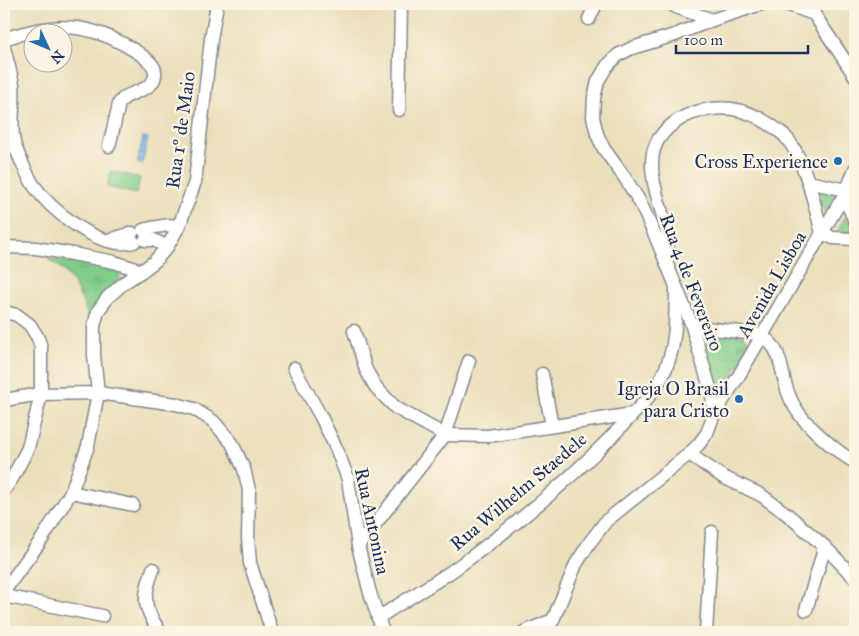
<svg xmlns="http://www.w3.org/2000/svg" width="859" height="636" viewBox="0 0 859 636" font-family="'IM FELL Great Primer',serif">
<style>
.grass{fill:#80cc8a;stroke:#4e7e74}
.park{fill:url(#park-tufts);stroke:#4e7e74}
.water{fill:url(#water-rules);stroke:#4d74a6}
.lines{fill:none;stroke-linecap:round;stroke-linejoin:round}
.minor-casing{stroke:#83878c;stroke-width:15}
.minor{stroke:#fff;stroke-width:12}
.poi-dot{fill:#1f6fb2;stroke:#fcf5e5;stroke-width:2}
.labels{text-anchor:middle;stroke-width:5;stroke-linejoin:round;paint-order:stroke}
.street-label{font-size:19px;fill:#1b2f5e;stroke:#fcf5e5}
.poi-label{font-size:19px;fill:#1b2f5e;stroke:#fcf5e5;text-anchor:end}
</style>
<defs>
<pattern id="park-tufts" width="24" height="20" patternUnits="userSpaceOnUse" patternTransform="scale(1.25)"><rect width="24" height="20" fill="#80cc8a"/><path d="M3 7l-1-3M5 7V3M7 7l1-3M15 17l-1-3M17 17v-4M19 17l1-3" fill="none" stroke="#68a674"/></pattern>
<pattern id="water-rules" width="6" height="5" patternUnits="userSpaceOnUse" patternTransform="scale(1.25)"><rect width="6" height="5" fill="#7fb8ef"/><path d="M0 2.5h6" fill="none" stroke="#6796c5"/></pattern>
</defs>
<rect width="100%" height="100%" fill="#fcf5e5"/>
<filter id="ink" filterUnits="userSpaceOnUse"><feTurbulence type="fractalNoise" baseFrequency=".02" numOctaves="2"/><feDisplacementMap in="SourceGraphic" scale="10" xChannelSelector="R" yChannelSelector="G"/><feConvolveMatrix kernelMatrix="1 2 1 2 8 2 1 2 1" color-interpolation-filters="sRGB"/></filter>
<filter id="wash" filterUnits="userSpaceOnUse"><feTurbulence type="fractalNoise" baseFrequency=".0096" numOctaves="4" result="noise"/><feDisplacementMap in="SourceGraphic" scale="20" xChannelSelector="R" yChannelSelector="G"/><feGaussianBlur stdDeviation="1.12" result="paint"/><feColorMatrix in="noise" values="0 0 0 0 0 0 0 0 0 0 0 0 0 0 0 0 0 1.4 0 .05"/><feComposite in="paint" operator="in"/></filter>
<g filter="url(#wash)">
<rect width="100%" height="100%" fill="#ebdfbb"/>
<!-- grass -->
<g class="grass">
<path d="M111 171 140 178 136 194 107 187Z"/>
<path d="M817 191 836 195 829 209 826 212 820 206Z"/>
<path d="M845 217 855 231 836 234Z"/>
</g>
<!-- park -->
<g class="park">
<path d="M47 258 117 271 120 276 118 281 100 299 89 317C82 301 76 284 64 271 59 266 53 262 47 258Z"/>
<path d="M707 333 743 335 748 340 750 346 747 354 726 384 718 383 713 377 701 342 702 339Z"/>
</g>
<!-- water -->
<path class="water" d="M143 137 148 138 142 164 137 163Z"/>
</g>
<g filter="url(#ink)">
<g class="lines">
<!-- minor casing -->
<g class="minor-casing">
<g id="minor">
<path d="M672 4 676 7 712 20"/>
<path d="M786 4 814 14"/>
<path d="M809 4 814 14 855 76"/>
<path d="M589 19 596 4"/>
<path d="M4 39C56 21 90 22 137 52 144 57 157 65 155 75 153 93 128 90 120 102 118 104 118 110 117 113 114 124 112 135 109 146"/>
<path d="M4 48C7 60 11 73 13 85 15 105 9 127 15 146 19 156 29 179 35 187 51 210 91 241 119 243 124 244 129 243 134 242"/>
<path d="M399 110 401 4"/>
<path d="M808 182 847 190 849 208 855 221"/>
<path d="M143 230C156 227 166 224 179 226"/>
<path d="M113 239 132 233"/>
<path d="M145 240H154L167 247"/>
<path d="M4 247 36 248 73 254 114 262 142 271"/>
<path d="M668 259C668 250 668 241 667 233 662 206 644 170 656 144 664 127 683 115 700 111 720 106 741 108 759 118 768 123 776 128 784 135 805 157 814 204 822 233L833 238 855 239"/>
<path d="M4 312 17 315 30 325 38 338 41 347V394L28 448 13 477 4 490"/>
<path d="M691 323 706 328 756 334C785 344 779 373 789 395 791 402 796 409 800 415 803 419 807 423 810 426 824 440 838 453 855 462"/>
<path d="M354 331 366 370 375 386 384 396 396 408 445 435 488 436 633 414"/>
<path d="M294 368 321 417 337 450 348 479 358 546 370 593 383 632"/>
<path d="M542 374 552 426"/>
<path d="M4 400 41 394 98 393 176 404 194 409 213 421 232 443 244 469 249 490 248 538 250 563 272 632"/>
<path d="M714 414 738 377 847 190 855 169"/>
<path d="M689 454 723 477 761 495 788 515 824 546 855 578"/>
<path d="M71 492 133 505"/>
<path d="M358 546 445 435 469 361"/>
<path d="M153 569C143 598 142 605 160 632"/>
<path d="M4 591 42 539 71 492 88 446 98 393 94 355V326L98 311 108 297 125 282 142 271 155 261 167 247 179 226 195 182 211 39 217 4"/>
<path d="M4 596 102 616"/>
<path d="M806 610 822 556 824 546"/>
<path d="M378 618C402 602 428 587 452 571 511 529 567 483 617 431 635 412 656 393 666 368 677 341 675 318 676 290"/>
<path d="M524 632 553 620"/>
<path d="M546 632 553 620 576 564 590 542 606 521 689 454 699 444 707 433 714 414 712 395 691 323 657 240 640 202 625 178 604 149 597 134 593 117 594 98 598 81 607 66 618 55 632 48 675 35 712 20 761 4"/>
<path d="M706 632 712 532"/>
</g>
</g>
<!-- minor -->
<use href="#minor" class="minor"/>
</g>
</g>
<!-- markers -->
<g class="poi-dot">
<circle cx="838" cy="161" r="5"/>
<circle cx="739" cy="399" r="5"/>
</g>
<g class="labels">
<!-- street labels -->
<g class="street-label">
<text transform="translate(180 130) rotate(-82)" y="7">Rua 1º de Maio</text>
<text transform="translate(692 282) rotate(69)" y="7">Rua 4 de Fevereiro</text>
<text transform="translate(771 284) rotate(-60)" y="7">Avenida Lisboa</text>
<text transform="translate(518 491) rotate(-40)" y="7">Rua Wilhelm Staedele</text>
<text transform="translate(373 521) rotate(78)" y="7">Rua Antonina</text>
</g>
<!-- poi labels -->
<g class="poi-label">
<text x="828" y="168">Cross Experience</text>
<text x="729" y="395">Igreja O Brasil<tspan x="729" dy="22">para Cristo</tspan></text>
</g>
</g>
<!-- margin -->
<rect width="859" height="636" fill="none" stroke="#fcf5e5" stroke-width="20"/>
<!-- north arrow -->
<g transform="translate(48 48) rotate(134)"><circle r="24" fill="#fcf5e5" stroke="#a2a6af"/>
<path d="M0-4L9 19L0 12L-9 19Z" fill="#1f6fb2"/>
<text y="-8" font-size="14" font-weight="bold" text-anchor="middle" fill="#1b2f5e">N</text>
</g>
<!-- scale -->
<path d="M676 45v8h132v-8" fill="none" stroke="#1b2f5e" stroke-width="2.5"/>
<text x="684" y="45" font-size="15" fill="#1b2f5e" stroke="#fcf5e5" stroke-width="4" paint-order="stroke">100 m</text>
</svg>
